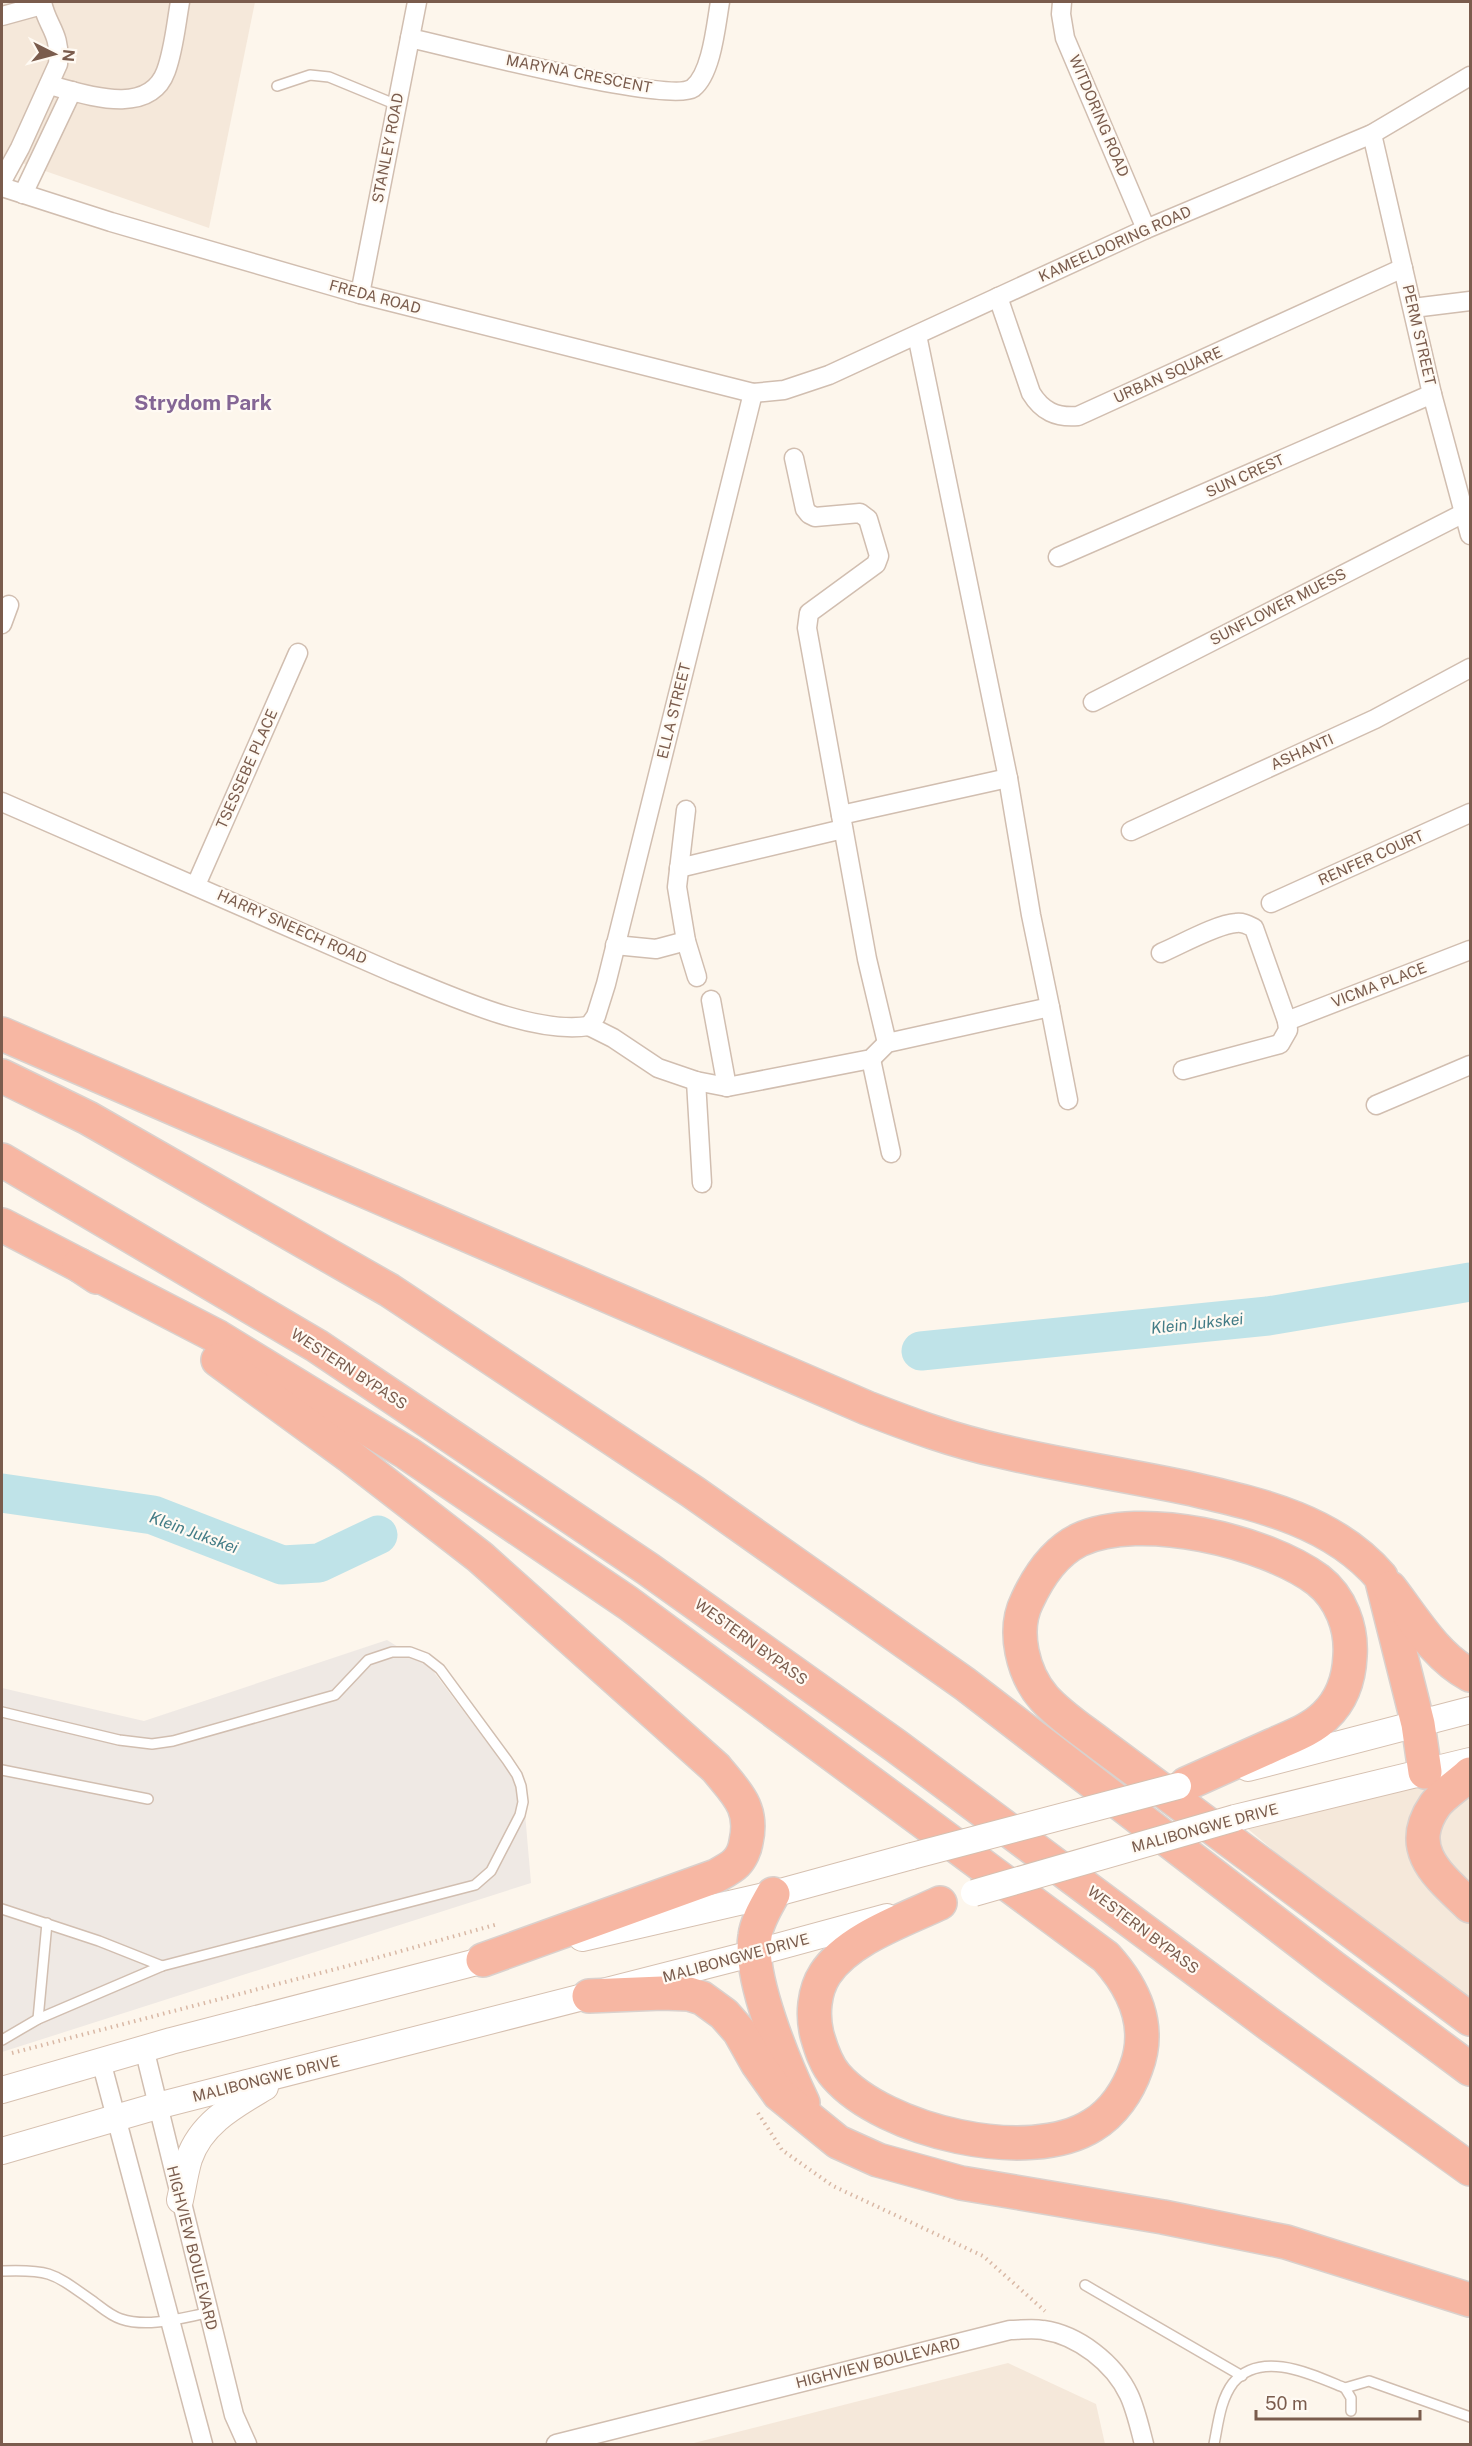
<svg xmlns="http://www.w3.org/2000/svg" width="1472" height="2446" viewBox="0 0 1472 2446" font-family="'Public Sans',sans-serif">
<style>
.residential{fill:#f5e8da}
.industrial{fill:#efe9e4}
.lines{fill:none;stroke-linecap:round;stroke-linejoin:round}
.river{stroke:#bfe3e8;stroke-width:39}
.service-casing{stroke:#d1beb0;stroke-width:12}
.minor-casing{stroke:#d1beb0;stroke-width:21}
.secondary-casing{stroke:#d6c0b0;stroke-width:28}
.motorway-casing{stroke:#dad1cd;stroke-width:36}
.path{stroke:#d9b8a5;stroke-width:4;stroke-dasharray:1.5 4.5;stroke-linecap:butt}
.service{stroke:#fff;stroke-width:9}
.minor{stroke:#fff;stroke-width:18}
.secondary{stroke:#fff;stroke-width:26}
.motorway{stroke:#f7b7a3;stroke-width:33}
.secondary-bridge-casing{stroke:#d6c0b0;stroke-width:28;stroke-linecap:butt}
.secondary-bridge{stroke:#fff;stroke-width:26}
.labels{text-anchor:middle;stroke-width:4.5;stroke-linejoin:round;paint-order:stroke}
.street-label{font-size:15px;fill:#7a5c4d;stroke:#fffaf3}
.water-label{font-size:16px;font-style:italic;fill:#437c86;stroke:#fffaf3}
.district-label{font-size:21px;font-weight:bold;fill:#846695;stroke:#fffaf3}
</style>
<rect width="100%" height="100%" fill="#fdf6ec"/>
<!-- residential -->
<g class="residential">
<path d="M2 2H255L209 228 2 156Z"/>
<path d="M1470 1759V2017L1235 1818Z"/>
<path d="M1008 2363 1096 2404 1105 2444H690Z"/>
</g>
<!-- industrial -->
<path class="industrial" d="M387 1640 430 1667 523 1790 531 1883 2 2052V1688L144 1721Z"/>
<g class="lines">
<!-- river -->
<g class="river">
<path d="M921 1351 1268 1316 1470 1282"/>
<path d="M2 1493 153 1515 282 1565 319 1563 378 1535"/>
</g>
<!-- service casing -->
<g class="service-casing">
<g id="service">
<path d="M277 86 310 75 329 77 397 105"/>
<path d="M2 1712 119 1740 152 1744 173 1741 335 1695 368 1660 392 1652H410L426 1658 440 1669 507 1760 517 1775 521 1786 523 1802 520 1815 491 1871 475 1885 162 1966 99 1941 2 1909"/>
<path d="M2 1770 148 1799"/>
<path d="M38 2019 47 1923"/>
<path d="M2 2040 38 2019 162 1966"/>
<path d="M2 2271C52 2269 54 2274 94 2302 102 2308 111 2316 121 2319 148 2328 181 2318 207 2313"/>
<path d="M1085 2285 1242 2376"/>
<path d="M1345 2388 1369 2381 1470 2417"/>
<path d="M1214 2444C1218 2425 1220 2400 1233 2383 1261 2349 1313 2375 1345 2388L1351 2398V2411"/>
</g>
</g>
<!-- minor casing -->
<g class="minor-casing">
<g id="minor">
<path d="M1062 2 1061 14 1065 38 1146 229"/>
<path d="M2 16 42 5"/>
<path d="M410 38C449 47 671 104 693 88 712 73 716 24 720 2"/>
<path d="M49 85C85 94 149 118 166 71 174 49 176 24 180 2"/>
<path d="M1372 134 1432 394 1470 535"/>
<path d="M2 181 20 148 58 64C61 32 47 27 42 2"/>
<path d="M2 187 111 222 360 294 753 393 784 390 829 375 1146 229 1372 134 1470 76"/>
<path d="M23 194 72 91"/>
<path d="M360 294 417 2"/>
<path d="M998 297 1031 393C1042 411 1056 418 1078 416L1403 268"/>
<path d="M1413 308 1470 301"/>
<path d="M794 458 805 509 809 514 815 517 860 513 868 519 879 556 876 564 809 613 807 628 867 959 887 1043"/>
<path d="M1058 557 1432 394"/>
<path d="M2 624 9 605"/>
<path d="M1093 702 1464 513"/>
<path d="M2 802 394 973C447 994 532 1035 589 1026"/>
<path d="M686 810 677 887 686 941 697 977"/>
<path d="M841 815 1008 778"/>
<path d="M1131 831 1375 719 1470 668"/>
<path d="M679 868 843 829"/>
<path d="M196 885 298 653"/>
<path d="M1271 903 1470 813"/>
<path d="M615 945 656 949 686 941"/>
<path d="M1161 953C1180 945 1217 924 1236 923 1243 922 1248 925 1254 928L1287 1021 1288 1030 1280 1044 1183 1070"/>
<path d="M711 1000 727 1087"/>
<path d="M1050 1007 1068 1100"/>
<path d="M1287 1021 1470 950"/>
<path d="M589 1026 613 1038 658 1068 696 1081 727 1087 871 1059 887 1043 1050 1007 1031 915 1008 778 917 335"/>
<path d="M589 1026 596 1016 606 984 753 393"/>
<path d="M871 1059 891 1153"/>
<path d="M696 1081 702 1183"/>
<path d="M1376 1105 1470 1065"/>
<path d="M144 2048 234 2415 247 2444"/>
<path d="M101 2061 203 2444"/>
<path d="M556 2444 1010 2330C1021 2330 1032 2328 1043 2330 1078 2335 1114 2363 1129 2395 1136 2410 1140 2429 1144 2444"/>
</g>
</g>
<!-- secondary casing -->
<g class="secondary-casing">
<g id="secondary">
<path d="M1248 1768 1470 1710"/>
<path d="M1235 1818 1470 1761"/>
<path d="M582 1938 773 1894 912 1856"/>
<path d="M2 2090 171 2041 500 1956"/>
<path d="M2 2151 157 2106 755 1953 887 1917"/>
<path d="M180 2200C183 2187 185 2172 189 2159 201 2123 235 2105 265 2087"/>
</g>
</g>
<!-- motorway casing -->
<g class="motorway-casing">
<g id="motorway">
<path d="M2 1034 867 1408C911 1425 954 1441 1000 1451 1063 1466 1128 1475 1192 1489 1261 1505 1333 1521 1381 1577L1418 1724 1425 1772"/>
<path d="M2 1076 88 1118 389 1290 693 1492 965 1684 1334 1968 1470 2069"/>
<path d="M2 1160 317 1346 648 1569 896 1746 1273 2027 1470 2169"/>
<path d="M2 1225 79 1265 97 1277"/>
<path d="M79 1265 218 1337 407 1453 628 1603 1106 1957C1134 1988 1152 2026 1136 2068 1128 2091 1113 2113 1093 2125 1029 2166 884 2131 836 2076 826 2065 821 2049 817 2035 812 2015 814 1991 825 1974 848 1939 904 1920 940 1903"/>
<path d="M218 1360 351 1457 480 1557 716 1768C736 1793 754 1807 746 1842 745 1849 741 1858 736 1863 731 1868 723 1872 716 1876L483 1960"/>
<path d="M1390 1588C1414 1619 1435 1656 1470 1675"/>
<path d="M1470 1774C1460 1784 1443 1794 1435 1805 1404 1850 1439 1876 1470 1906"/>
<path d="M1186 1784C1215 1771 1244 1758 1273 1745 1290 1737 1311 1730 1325 1716 1342 1700 1349 1679 1350 1656 1352 1628 1341 1598 1318 1580 1266 1541 1140 1511 1079 1540 1055 1552 1038 1577 1027 1601 1012 1631 1023 1674 1044 1698 1060 1716 1082 1730 1100 1744L1470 2019"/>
<path d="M773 1894C766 1907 757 1921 755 1936 748 1977 785 2065 803 2103"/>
<path d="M589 1996 662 1993 689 1994 702 1998 724 2014 739 2031 757 2063 779 2094 838 2142 878 2160 961 2183 1163 2217 1286 2242 1470 2300"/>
</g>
</g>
<!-- path -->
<g class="path">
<path d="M12 2053 351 1965 498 1924"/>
<path d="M758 2113 782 2150 833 2186 983 2256 1045 2311"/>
</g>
<!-- service -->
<use href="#service" class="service"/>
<!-- minor -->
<use href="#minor" class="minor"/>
<!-- secondary -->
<use href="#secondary" class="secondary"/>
<!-- motorway -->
<use href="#motorway" class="motorway"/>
<!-- secondary-bridge casing -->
<g class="secondary-bridge-casing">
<g id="secondary-bridge">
<path d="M912 1856 1178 1786"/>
<path d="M974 1893 1235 1818"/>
</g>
</g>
<!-- secondary-bridge -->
<use href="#secondary-bridge" class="secondary-bridge"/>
</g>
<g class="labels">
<!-- street labels -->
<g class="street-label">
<text transform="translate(579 74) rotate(11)" y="5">MARYNA CRESCENT</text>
<text transform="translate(1099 116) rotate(67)" y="5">WITDORING ROAD</text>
<text transform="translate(388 148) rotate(-79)" y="5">STANLEY ROAD</text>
<text transform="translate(1115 244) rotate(-24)" y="5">KAMEELDORING ROAD</text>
<text transform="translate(375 297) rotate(15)" y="5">FREDA ROAD</text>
<text transform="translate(1419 335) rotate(77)" y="5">PERM STREET</text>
<text transform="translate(1168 375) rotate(-24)" y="5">URBAN SQUARE</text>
<text transform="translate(1245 476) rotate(-24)" y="5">SUN CREST</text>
<text transform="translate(1278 607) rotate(-27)" y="5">SUNFLOWER MUESS</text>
<text transform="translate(674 711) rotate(-76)" y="5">ELLA STREET</text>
<text transform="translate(1302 752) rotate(-24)" y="5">ASHANTI</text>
<text transform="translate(247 769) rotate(-66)" y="5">TSESSEBE PLACE</text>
<text transform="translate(1371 858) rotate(-24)" y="5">RENFER COURT</text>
<text transform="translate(292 927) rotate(24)" y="5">HARRY SNEECH ROAD</text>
<text transform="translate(1379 985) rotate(-21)" y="5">VICMA PLACE</text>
<text transform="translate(349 1369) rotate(33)" y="5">WESTERN BYPASS</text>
<text transform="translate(751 1642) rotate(36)" y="5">WESTERN BYPASS</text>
<text transform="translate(1205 1828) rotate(-15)" y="5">MALIBONGWE DRIVE</text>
<text transform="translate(1143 1930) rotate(37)" y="5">WESTERN BYPASS</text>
<text transform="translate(736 1958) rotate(-15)" y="5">MALIBONGWE DRIVE</text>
<text transform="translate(266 2079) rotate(-14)" y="5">MALIBONGWE DRIVE</text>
<text transform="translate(192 2248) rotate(76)" y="5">HIGHVIEW BOULEVARD</text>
<text transform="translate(878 2363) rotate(-14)" y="5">HIGHVIEW BOULEVARD</text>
</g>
<!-- water labels -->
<g class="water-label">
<text transform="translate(1197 1323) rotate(-6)" y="6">Klein Jukskei</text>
<text transform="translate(194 1532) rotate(20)" y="6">Klein Jukskei</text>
</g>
<!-- district labels -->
<g class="district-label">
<text x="203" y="410">Strydom Park</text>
</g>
</g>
<!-- border -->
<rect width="1472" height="2446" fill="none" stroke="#7a5c4d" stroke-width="6"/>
<!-- north arrow -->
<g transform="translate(54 54) rotate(96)" stroke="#fffaf3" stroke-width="4.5" paint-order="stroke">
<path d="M0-4.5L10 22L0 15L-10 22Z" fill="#7a5c4d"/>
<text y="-9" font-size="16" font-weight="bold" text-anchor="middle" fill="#7a5c4d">N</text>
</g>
<!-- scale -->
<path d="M1256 2410v9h164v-9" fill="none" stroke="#7a5c4d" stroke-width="3"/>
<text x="1265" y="2410" font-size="18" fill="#7a5c4d" stroke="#fffaf3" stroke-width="4.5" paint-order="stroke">50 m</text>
</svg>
